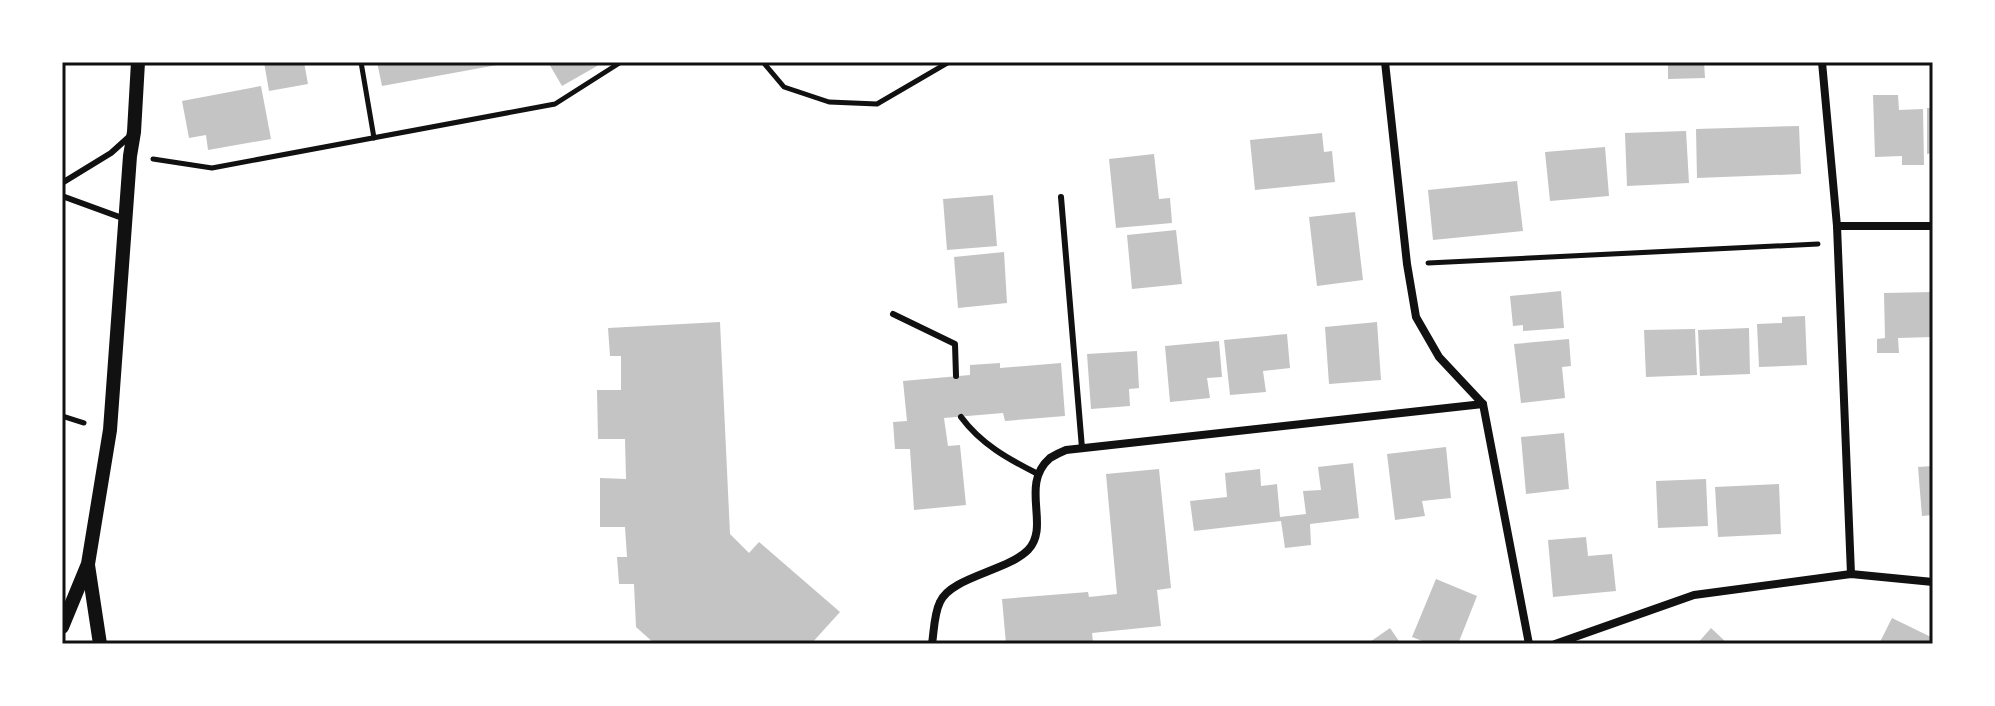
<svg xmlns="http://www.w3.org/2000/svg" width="1995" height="706" viewBox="0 0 1995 706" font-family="Helvetica,sans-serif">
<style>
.building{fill:#c4c4c4}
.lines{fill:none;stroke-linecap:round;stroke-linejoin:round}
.path{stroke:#111;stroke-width:5}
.service{stroke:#111;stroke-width:6}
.minor{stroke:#111;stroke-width:8}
.tertiary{stroke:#111;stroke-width:14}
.neatline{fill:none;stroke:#111;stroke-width:3}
</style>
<rect width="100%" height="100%" fill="#fff"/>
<!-- building -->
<g class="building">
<path d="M264 62H304L308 84 269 91Z"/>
<path d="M377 62H497V65L382 86Z"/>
<path d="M548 62H604L562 86Z"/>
<path d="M1673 62H1704L1705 78 1668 79V63Z"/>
<path d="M261 86 271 139 208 150 206 135 189 138 182 101Z"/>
<path d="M1873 95H1898L1899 110 1923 109 1924 165H1902V156L1875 157Z"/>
<path d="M1927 108H1933V153L1927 154Z"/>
<path d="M1799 126 1801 174 1697 178 1696 129Z"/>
<path d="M1686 131 1689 183 1627 186 1625 133Z"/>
<path d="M1322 133 1324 152 1332 151 1335 182 1255 190 1250 140Z"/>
<path d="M1605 147 1609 196 1550 201 1545 152Z"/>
<path d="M1154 154 1159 199 1170 198 1172 223 1116 228 1109 159Z"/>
<path d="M1517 181 1523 231 1433 240 1428 190Z"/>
<path d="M993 195 997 246 947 250 943 199Z"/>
<path d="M1355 212 1363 280 1317 286 1309 217Z"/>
<path d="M1176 230 1182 284 1132 289 1127 235Z"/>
<path d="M1004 252 1007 303 958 308 954 257Z"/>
<path d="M1561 291 1564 328 1523 331V325L1513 326 1510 296Z"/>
<path d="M1933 292V337L1898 338 1899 353H1877V339L1885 338 1884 293Z"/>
<path d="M1805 316 1807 365 1759 367 1757 324 1782 323V317Z"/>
<path d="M720 322 730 534 749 553 759 542 840 612 811 644H655L636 627 634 584H619L617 557H627L625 527H600V478L626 479 625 439H598L597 390H621V356H610L608 328Z"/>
<path d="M1377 322 1381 380 1329 384 1325 327Z"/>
<path d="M1749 328 1750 374 1700 376 1698 330Z"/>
<path d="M1695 329 1697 375 1646 377 1644 330Z"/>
<path d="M1287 334 1290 368 1263 371 1266 392 1230 395 1224 340Z"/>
<path d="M1569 339 1571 366 1562 367 1565 398 1521 403 1514 344Z"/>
<path d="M1219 341 1222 377 1207 378 1210 398 1170 402 1165 346Z"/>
<path d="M1137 351 1139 388 1129 389 1130 406 1091 409 1087 354Z"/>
<path d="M1000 363V368L1061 363 1065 416 1005 421 1003 413 944 418 948 446 960 445 966 505 914 510 910 449H895L893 422 907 421 903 381 970 375V365Z"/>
<path d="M1564 433 1569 489 1526 494 1521 437Z"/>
<path d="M1446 447 1451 498 1422 501 1425 516 1395 520 1387 454Z"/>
<path d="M1353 463 1359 518 1310 524 1311 545 1285 548 1281 521 1194 531 1190 501 1227 497 1225 473 1260 469 1261 486 1277 484 1280 517 1306 514 1303 491 1321 490 1318 467Z"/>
<path d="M1933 466V515L1922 516 1918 467Z"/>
<path d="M1159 469 1171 588 1157 590 1161 626 1092 633 1093 642 1074 644H1006L1002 599 1088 592 1089 597 1117 594 1106 474Z"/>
<path d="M1706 479 1708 526 1658 528 1656 481Z"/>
<path d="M1779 484 1781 534 1718 537 1715 487Z"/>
<path d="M1586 537 1588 556 1612 554 1616 591 1553 597 1548 540Z"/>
<path d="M1436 579 1477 596 1458 644H1430L1412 637Z"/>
<path d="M1892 618 1933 638V644H1879Z"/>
<path d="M1390 628 1401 644H1367Z"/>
<path d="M1711 628 1728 644H1697Z"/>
</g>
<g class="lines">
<!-- path -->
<g class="path">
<path d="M361 62 374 138"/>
<path d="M763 62 784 87 829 102 877 104 949 62"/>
<path d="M153 159 212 168 555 104 621 62"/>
<path d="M1428 263 1818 244"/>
<path d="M62 416 84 423"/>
</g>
<!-- service -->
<g class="service">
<path d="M62 183 111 153 131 135"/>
<path d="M62 196 125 219"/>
<path d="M1061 197 1082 448"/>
<path d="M893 314 955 344 956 376"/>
<path d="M961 417C981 444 1008 459 1038 474"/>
</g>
<!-- minor -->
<g class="minor">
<path d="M1385 62 1407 264 1416 317 1439 357 1483 404 1529 644"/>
<path d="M1822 62 1837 226 1851 574"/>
<path d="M1837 226H1933"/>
<path d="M932 644C934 631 934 614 940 602 951 577 1007 571 1028 550 1051 526 1019 485 1050 458 1055 455 1061 452 1066 450L1483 404"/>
<path d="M1555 644 1694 595 1851 574 1933 582"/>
</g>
<!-- tertiary -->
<g class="tertiary">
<path d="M88 565 100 644"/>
<path d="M62 627 88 564 110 430 130 156 134 132 138 62"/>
</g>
</g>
<!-- border -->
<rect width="1995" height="706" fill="none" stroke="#ffffff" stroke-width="128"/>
<rect x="64" y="64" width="1867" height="578" class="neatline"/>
</svg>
